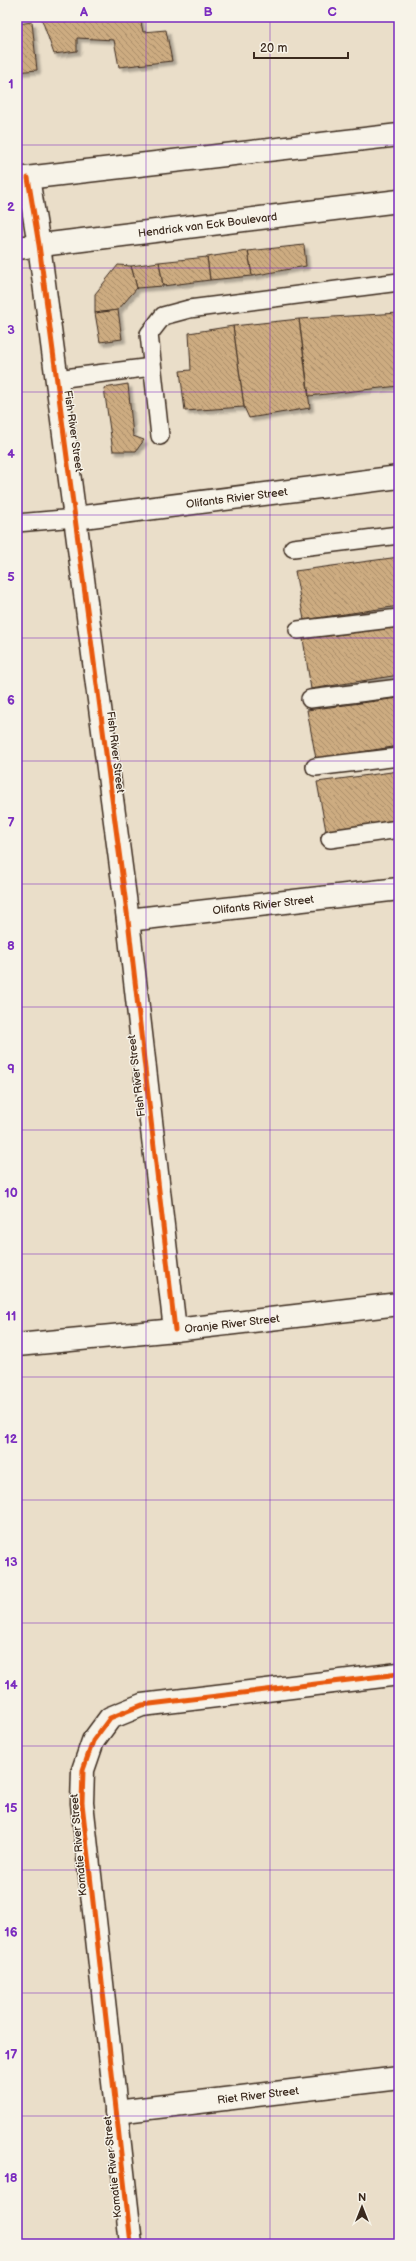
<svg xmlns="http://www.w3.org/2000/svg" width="416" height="2261" viewBox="0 0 416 2261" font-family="'Balsamiq Sans',sans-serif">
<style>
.building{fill:url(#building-back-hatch);stroke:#3b2a1e;filter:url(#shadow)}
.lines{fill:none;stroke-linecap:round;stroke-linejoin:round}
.lane-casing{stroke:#3b2a1e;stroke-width:20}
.street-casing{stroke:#3b2a1e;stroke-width:25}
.secondary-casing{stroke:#3b2a1e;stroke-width:25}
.lane{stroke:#f7f3e8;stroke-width:17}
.street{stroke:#f7f3e8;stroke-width:22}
.secondary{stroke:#f7f3e8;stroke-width:22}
.cycleway-casing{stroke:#f7f3e8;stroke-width:8}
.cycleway{stroke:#e8590c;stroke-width:5}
.grid{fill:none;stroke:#7b2cbf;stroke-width:1;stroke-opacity:0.55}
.labels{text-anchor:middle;stroke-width:3;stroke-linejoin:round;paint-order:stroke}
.street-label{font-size:11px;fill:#3b2a1e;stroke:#f7f3e8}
.neatline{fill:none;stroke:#7b2cbf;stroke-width:1.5}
.grid-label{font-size:13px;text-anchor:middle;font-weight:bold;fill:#7b2cbf}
</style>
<defs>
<pattern id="building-back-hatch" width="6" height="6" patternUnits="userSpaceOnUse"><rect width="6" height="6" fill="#cdac81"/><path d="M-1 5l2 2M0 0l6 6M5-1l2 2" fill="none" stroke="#a88c69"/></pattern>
<filter id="shadow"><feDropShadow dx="3.5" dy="3.5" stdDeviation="1" flood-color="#0004"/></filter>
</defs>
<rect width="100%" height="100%" fill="#eadec9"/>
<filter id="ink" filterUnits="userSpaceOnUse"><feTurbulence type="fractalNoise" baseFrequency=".025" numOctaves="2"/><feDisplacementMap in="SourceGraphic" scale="8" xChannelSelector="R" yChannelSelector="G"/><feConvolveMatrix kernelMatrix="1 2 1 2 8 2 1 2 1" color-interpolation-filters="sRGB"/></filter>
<g filter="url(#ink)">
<!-- building -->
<g class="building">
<path d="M41 17H140L143 32 166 30 172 61 119 67 114 40 77 38V51L54 54Z"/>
<path d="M32 22 37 70 17 72V24Z"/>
<path d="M304 245 306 266 252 276 248 251Z"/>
<path d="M248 251 252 276 210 280 207 257Z"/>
<path d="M207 257 210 280 163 286 159 262Z"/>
<path d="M159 262 163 286 137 288 131 266Z"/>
<path d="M118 265 131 266 137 288 118 310 95 313V294Z"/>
<path d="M118 310 122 339 100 342 95 313Z"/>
<path d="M399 313V386L309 396 299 319Z"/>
<path d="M299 319 310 408 249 418 244 407 233 326Z"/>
<path d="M233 326 244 407 185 411 180 371 191 370 189 333Z"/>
<path d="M128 384 133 436 144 440 136 451H113L104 388Z"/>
<path d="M399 557V606L304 620 295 571Z"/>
<path d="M399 627V675L311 689 303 639Z"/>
<path d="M399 698V746L316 759 307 710Z"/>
<path d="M399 771V820L326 831 317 782Z"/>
</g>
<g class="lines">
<!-- lane casing -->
<g class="lane-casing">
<g id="lane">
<path d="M57 379 152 367"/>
<path d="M160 436 149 334 163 316 189 309 399 282"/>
<path d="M17 523 75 518"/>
<path d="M293 548 399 535"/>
<path d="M298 630 399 618"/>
<path d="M310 699 399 688"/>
<path d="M315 767 399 757"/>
<path d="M330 839 399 829"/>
</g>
</g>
<!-- street casing -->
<g class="street-casing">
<g id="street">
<path d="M28 178 39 245 128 920 175 1330"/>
<path id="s1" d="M75 518 399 477"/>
<path id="s2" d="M128 920 399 889"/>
<path id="s3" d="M17 1345 175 1330 399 1304"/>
<path id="s4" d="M116 2112 399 2078"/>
<path d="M131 2244 82 1803 83 1770 93 1741 110 1718 142 1705 399 1674"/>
</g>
</g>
<!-- secondary casing -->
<g class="secondary-casing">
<g id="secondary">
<path d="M17 179 399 135"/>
<path id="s5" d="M17 248 399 201"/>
</g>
</g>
<!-- lane -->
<use href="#lane" class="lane"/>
<!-- street -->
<use href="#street" class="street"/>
<!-- secondary -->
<use href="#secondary" class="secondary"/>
<!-- cycleway casing -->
<g class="cycleway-casing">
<g id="cycleway">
<path d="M28 178 39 245 128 920 175 1330"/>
<path d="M131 2244 82 1803 83 1770 93 1741 110 1718 142 1705 399 1674"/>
</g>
</g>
<!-- cycleway -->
<use href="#cycleway" class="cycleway"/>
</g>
</g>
<!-- grid -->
<path class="grid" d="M146 17V2244M270 17V2244M17 145H399M17 268H399M17 392H399M17 515H399M17 638H399M17 761H399M17 884H399M17 1007H399M17 1130H399M17 1254H399M17 1377H399M17 1500H399M17 1623H399M17 1746H399M17 1870H399M17 1993H399M17 2116H399"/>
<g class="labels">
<!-- street labels -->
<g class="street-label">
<text dy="4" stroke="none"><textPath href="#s5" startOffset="192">Hendrick van Eck Boulevard</textPath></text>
<text transform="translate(74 431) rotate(82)" y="4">Fish River Street</text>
<text dy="4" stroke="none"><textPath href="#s1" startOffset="163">Olifants Rivier Street</textPath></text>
<text transform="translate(116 752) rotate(83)" y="4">Fish River Street</text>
<text dy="4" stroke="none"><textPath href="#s2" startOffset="136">Olifants Rivier Street</textPath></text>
<text transform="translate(136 1076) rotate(-97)" y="4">Fish River Street</text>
<text dy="4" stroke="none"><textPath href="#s3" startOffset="216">Oranje River Street</textPath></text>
<text transform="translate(78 1845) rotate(-95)" y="4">Komatie River Street</text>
<text dy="4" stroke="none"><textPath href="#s4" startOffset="143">Riet River Street</textPath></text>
<text transform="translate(112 2167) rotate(-96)" y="4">Komatie River Street</text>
</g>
</g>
<!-- margin -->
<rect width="416" height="2261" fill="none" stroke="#f7f3e8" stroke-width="44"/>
<!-- north arrow -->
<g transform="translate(362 2207)" stroke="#f7f3e8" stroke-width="3" paint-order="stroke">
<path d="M0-3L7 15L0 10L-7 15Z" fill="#3b2a1e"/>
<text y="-6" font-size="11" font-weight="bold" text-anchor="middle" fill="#3b2a1e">N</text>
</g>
<!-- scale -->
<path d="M254 52v6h94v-6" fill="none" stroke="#3b2a1e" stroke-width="2"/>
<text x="260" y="52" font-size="12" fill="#3b2a1e" stroke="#f7f3e8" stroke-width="3" paint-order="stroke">20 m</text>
<rect x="22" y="22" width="372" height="2217" class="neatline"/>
<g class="grid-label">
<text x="84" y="16">A</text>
<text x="208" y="16">B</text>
<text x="332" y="16">C</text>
<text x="11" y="88">1</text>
<text x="11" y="211">2</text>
<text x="11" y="334">3</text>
<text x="11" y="458">4</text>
<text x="11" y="581">5</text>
<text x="11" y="704">6</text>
<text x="11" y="827">7</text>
<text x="11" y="950">8</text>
<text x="11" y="1073">9</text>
<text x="11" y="1197">10</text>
<text x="11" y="1320">11</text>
<text x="11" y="1443">12</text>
<text x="11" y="1566">13</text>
<text x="11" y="1689">14</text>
<text x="11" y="1812">15</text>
<text x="11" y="1936">16</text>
<text x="11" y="2059">17</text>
<text x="11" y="2182">18</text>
</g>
</svg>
